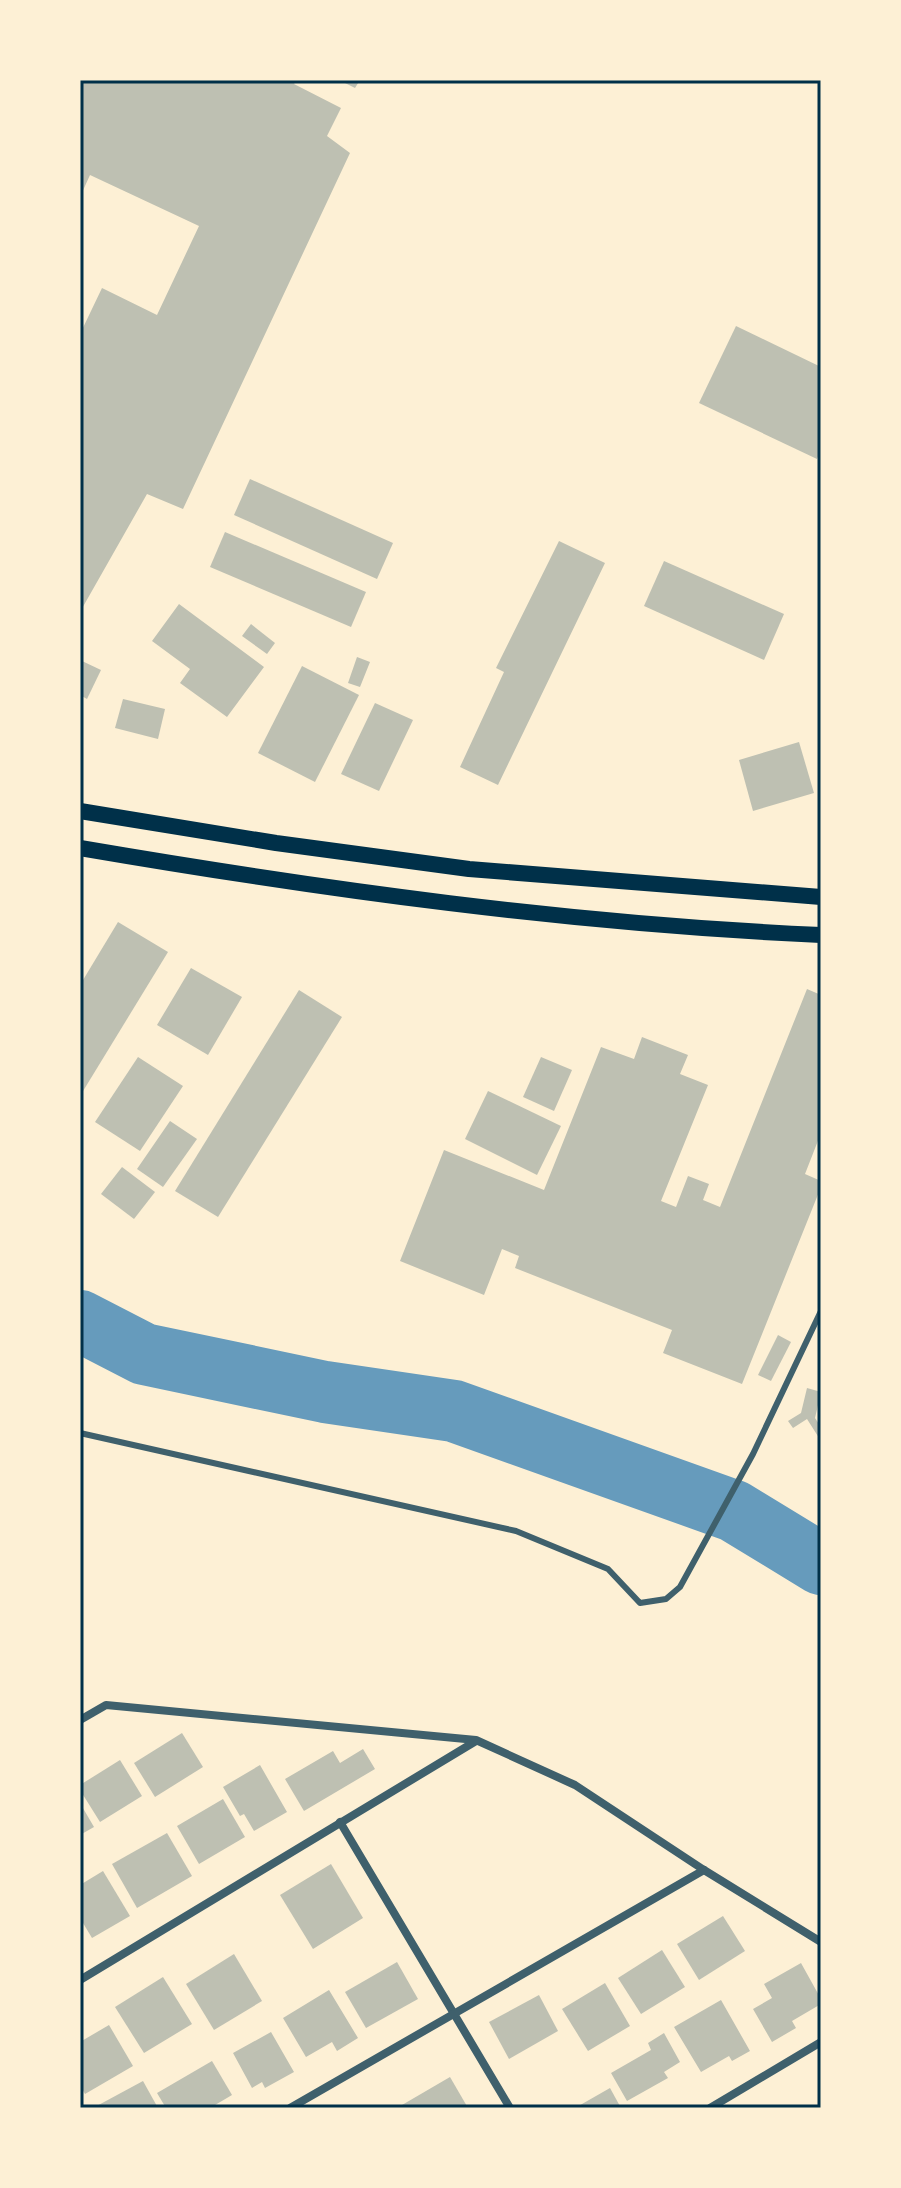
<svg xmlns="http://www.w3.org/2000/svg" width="901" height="2188" viewBox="0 0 901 2188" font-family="Figtree,sans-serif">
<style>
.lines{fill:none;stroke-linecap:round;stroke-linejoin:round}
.river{stroke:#669bbc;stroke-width:62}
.building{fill:#bec0b2}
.service{stroke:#3f606c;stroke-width:6}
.minor{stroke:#3f606c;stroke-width:8}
.secondary{stroke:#003049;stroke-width:16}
.neatline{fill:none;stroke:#003049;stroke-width:3}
</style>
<rect width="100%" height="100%" fill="#fdf0d5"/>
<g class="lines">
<!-- river -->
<path class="river" d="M80 1321 144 1354 325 1392 454 1411 734 1511 821 1564"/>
</g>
<!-- building -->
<g class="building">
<path d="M80 80H297L294 84 341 108 327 136 350 153 183 509 147 494 80 612V334L102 288 157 315 199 226 90 175 80 197Z"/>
<path d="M339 80H360L355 88Z"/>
<path d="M736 326 821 367V450L817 459 699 403Z"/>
<path d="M250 479 393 543 377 579 234 515Z"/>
<path d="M225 532 366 592 351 627 210 567Z"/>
<path d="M559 541 605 563 498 785 460 767 504 672 496 668Z"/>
<path d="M664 561 784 614 764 660 644 606Z"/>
<path d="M179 604 264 667 227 717 180 683 190 669 152 641Z"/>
<path d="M251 624 275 643 267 654 242 636Z"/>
<path d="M357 657 370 662 360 687 348 683Z"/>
<path d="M82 661 101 670 87 699 80 695Z"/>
<path d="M302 666 359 695 315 782 258 753Z"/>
<path d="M123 699 165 709 158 739 115 728Z"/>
<path d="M375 703 413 720 379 791 341 774Z"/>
<path d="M799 742 814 793 753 811 739 760Z"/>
<path d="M118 922 168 952 80 1096V985Z"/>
<path d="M191 968 242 997 208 1055 157 1025Z"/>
<path d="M807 989 821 995V1133L805 1174 821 1181V1187L742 1384 663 1353 672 1330 515 1268 519 1256 502 1249 484 1295 400 1261 444 1150 544 1190 601 1047 634 1059 642 1037 688 1055 680 1074 708 1085 661 1201 676 1207 688 1176 709 1184 703 1200 720 1207Z"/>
<path d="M299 990 342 1017 218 1217 175 1191Z"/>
<path d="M138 1057 183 1086 140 1151 95 1122Z"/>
<path d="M541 1057 572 1070 554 1111 523 1097Z"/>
<path d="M488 1091 561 1126 537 1175 465 1139Z"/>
<path d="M170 1121 197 1139 163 1187 137 1169Z"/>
<path d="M122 1167 155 1192 134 1219 101 1194Z"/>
<path d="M778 1335 791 1342 771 1381 758 1375Z"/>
<path d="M807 1388 821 1392 815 1418 821 1427V1441L807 1419 793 1428 788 1421 801 1413Z"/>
<path d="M182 1733 203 1767 155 1797 134 1763Z"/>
<path d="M363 1749 375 1769 304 1811 285 1779 333 1751 340 1763Z"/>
<path d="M120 1760 142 1796 100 1822 80 1790V1785Z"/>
<path d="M260 1765 287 1812 254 1831 244 1814 240 1816 223 1787Z"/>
<path d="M223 1799 245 1837 199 1864 177 1826Z"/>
<path d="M80 1803 94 1827 80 1835Z"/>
<path d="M167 1833 192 1876 137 1908 112 1864Z"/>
<path d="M331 1864 363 1918 313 1949 280 1895Z"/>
<path d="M103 1871 130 1916 92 1938 80 1918V1885Z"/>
<path d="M723 1916 745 1951 699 1980 677 1944Z"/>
<path d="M662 1950 685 1987 641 2014 618 1978Z"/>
<path d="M234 1954 262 2001 214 2030 186 1984Z"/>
<path d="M397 1962 418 1999 366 2028 345 1992Z"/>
<path d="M801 1963 821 1999V2004L792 2021 796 2028 772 2042 753 2009 772 1998 764 1984Z"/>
<path d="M163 1977 192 2024 144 2053 115 2007Z"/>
<path d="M605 1983 630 2026 588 2051 562 2009Z"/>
<path d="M329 1990 358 2038 337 2051 332 2042 306 2057 283 2018Z"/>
<path d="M539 1995 558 2031 509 2059 489 2022Z"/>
<path d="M721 2000 750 2051 732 2061 729 2056 701 2072 674 2027Z"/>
<path d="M109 2025 133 2066 85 2094 80 2085V2042Z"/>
<path d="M271 2032 294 2072 265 2088 262 2082 252 2088 233 2053Z"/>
<path d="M664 2033 680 2062 664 2072 668 2078 627 2101 611 2073 651 2050 648 2043Z"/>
<path d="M212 2061 232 2095 210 2108H166L157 2093Z"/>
<path d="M450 2077 468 2108H403L402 2105Z"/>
<path d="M143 2081 158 2108H93Z"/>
<path d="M610 2088 621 2108H575Z"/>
</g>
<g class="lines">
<!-- service -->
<path class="service" d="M80 1433 516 1531 608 1569 640 1603 666 1599 680 1587 753 1454 821 1311"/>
<!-- minor -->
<g class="minor">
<path d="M80 1720 106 1705 476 1740 575 1785 704 1870 821 1942"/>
<path d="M340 1822 510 2108"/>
<path d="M80 1980 476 1741"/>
<path d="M290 2108 704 1870"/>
<path d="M710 2108 821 2042"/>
</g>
<!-- secondary -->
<g class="secondary">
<path d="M80 811 276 843 469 869 821 897"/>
<path d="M80 848C326 890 572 924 821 935"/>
</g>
</g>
<!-- border -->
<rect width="901" height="2188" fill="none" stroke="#fdf0d5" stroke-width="164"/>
<rect x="82" y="82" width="737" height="2024" class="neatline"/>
</svg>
